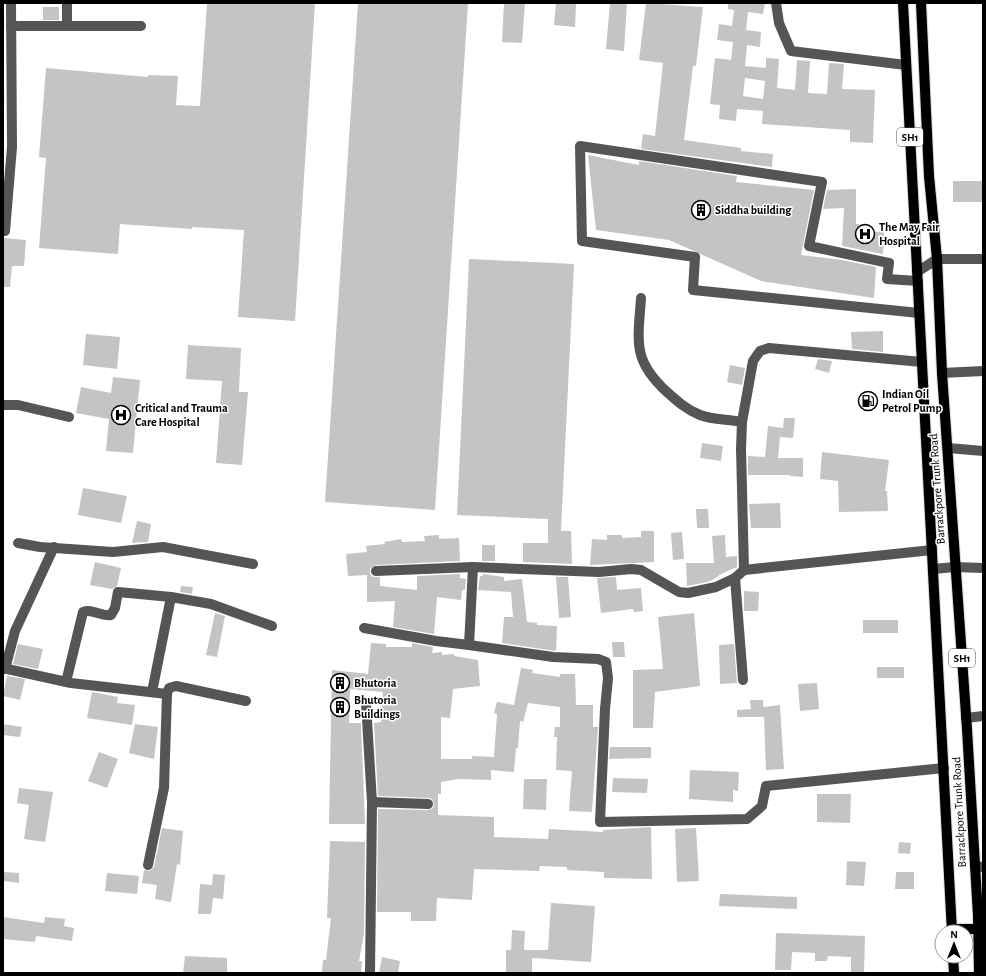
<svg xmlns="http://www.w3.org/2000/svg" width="986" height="976" viewBox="0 0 986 976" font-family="'Alegreya Sans',sans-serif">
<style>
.building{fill:#c4c4c4;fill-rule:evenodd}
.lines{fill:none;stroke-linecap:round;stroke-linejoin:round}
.major-casing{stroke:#dbdbdb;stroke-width:12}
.minor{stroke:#555;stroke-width:10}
.major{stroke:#000;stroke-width:10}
.labels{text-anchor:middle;stroke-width:3;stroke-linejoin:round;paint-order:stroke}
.shield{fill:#fff;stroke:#4c4c4c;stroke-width:1}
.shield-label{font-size:11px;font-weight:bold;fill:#000}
.poi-label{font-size:12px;font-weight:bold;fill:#000;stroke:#fff;text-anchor:start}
.street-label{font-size:12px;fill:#000;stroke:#fff}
</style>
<rect width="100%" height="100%" fill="#fff"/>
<!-- building -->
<g class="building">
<path d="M207 3H315L295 321 238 317 244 230 192 227V229L120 224 118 254 39 248 46 158 39 157 46 68 148 77V75L178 76 176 105 200 106Z"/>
<path d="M358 3H468L435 510 325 502Z"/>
<path d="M504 3H525L522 43 502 42Z"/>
<path d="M556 3H576L575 27 554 25Z"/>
<path d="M610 3H627L624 51 606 49Z"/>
<path d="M646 3 703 7 696 66H693L684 140 741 148V151L773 154 772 167 641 149 643 134 655 136 663 63 639 60Z"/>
<path d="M728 3H765L763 14 748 12 746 30 761 32 760 47 747 45 745 66 766 68V58L779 59 777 88 795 90 797 60 810 61 808 93 827 94 829 63 844 64 842 89 875 90 873 143 850 142V130L762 124 763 111 737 109 736 121 719 119 720 105 710 104 715 58 731 60 733 42 717 40 719 24 732 26 734 10 728 9ZM745 78 765 81 763 99 743 96Z"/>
<rect x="43" y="7" width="16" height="13"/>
<path d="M588 155 639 165V161L737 176 736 182 814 190 801 255 842 260 876 267 874 298 761 281 669 240 596 230Z"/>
<rect x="953" y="181" width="30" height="21"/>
<path d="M856 189V224H859L858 231 884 232 883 254 842 246 844 208 823 209 827 190Z"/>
<path d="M3 238 26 240 24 266H12L10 287H3Z"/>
<path d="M469 259 574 264 561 531H571L572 564 523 562V543H548V519L457 515Z"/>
<path d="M883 331V352L852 349 851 332Z"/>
<path d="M86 334 120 337 117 369 83 365Z"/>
<path d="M188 345 241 348 239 392H248L242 465 216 463 222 381 186 379Z"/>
<path d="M818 359 832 361 829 373 815 369Z"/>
<path d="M730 365 745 368 742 385 727 382Z"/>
<path d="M113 377 140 380 133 453 106 451 109 419 76 413 81 387 111 393Z"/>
<path d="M784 418H795L793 438 780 437 778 458H803V477L790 476V475H748V456L765 457 768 426 783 428Z"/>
<path d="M702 443 723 446 721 461 700 458Z"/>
<path d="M822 452 889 460 885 491H887L888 511 839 512 838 481 820 479Z"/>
<path d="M83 488 127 496 121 523 78 515Z"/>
<path d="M780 503 781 528H751L749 504Z"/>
<path d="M696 509H708L709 528H697Z"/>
<path d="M137 521 151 524 148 542 132 543Z"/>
<path d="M641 531H654V562L590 565 592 539 607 540V535H622V538L641 537Z"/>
<path d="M682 532 684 559 673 560 671 533Z"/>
<path d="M439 535V539L459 538 460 561 376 565 370 568V574L373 577H380V586L417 590V576L460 574V578L466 579 465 590H462L461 600 437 597 434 634 393 627 395 601 367 602V575L348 576 346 554 367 552 366 546 385 544 384 542 401 539 402 542 425 541 424 536Z"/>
<path d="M725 535 726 557 737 556V567L719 575V576L708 582 687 586 686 563H714L712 536Z"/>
<rect x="482" y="545" width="13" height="16"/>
<path d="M95 562 121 568 117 586 112 589 90 585Z"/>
<path d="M483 574 504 577V581L522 579 527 622 537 623V625L557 626 556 651 502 643 504 617H513L511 592 478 590 480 576H483Z"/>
<path d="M556 577H568L571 617 559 618Z"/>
<path d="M616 577 617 590 641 588 643 611 634 612 633 609 601 613 597 578Z"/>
<path d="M181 586 193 587 192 594 180 592Z"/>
<path d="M744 591 759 592 758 611H744Z"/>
<path d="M215 613 225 616 217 657 206 655Z"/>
<path d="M694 613 700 686 655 692 653 728H633V670L663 669 658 617Z"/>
<rect x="863" y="620" width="35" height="13"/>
<path d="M612 642H624L625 657H613Z"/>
<path d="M371 643 386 644V647H412V643L433 647 432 653 442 652V655L454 654V656L478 660 480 686 453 689 450 718 441 717V759H472V756L494 757 497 714 494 713 497 702 514 705 521 668 533 670 532 673 560 677V674H575L576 705H593V727H598L592 812 569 811 572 771 556 770 557 737H554L555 727H560V707L528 703 523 722 520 721 518 748H516L514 772 491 770V780L459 779 441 782V794H438V815L494 817V837L548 839 549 829 603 832V830L651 827 652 879 604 878V872L567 870V867L540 866 539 871 474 869 472 900 437 898 436 921H411V912H377L378 809 428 810 433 808 434 804 432 799 428 798 378 796 374 723 381 722 383 692 350 689 349 723H361L365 824H329L332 670 368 674Z"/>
<path d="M18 644 43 649 38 669 13 664Z"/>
<path d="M734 644 737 683 720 684 719 645Z"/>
<rect x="877" y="667" width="27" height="11"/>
<path d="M7 676 25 679 20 700 3 696Z"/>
<path d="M817 683 819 709 800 711 798 684Z"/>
<path d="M92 692 118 697 117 703 135 705 132 725 87 718Z"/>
<path d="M750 700H763V707L780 705 784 769 766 770 764 717H737V710L751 709Z"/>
<path d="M3 724 22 727 20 737 3 735Z"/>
<path d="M135 724 158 727 154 759 129 753Z"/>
<path d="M610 747H651V758L609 759Z"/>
<path d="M99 752 118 759 107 788 88 781Z"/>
<path d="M690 770 739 772 738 791 733 790V802L689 799Z"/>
<path d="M613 778 648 779 647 793 612 792Z"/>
<path d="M524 779H547L546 810 523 809Z"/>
<path d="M19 788 53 792 45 842 24 839 29 805 17 803Z"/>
<path d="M817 794H851L850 823 817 822Z"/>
<path d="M162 828 183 831 180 865 177 864 171 902 155 899 157 885 142 883 144 870 150 871 154 867Z"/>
<path d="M696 828 699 881 677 882 675 829Z"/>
<path d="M330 841 365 842 364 934 359 961H362L361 973H322L323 960H326L331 918H327Z"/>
<path d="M899 842 911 843 910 854 898 853Z"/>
<path d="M847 861 866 862 864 886 846 885Z"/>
<path d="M3 872 19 873V883L3 881Z"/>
<path d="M896 872H914V889H895Z"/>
<path d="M107 873 139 876 137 894 105 891Z"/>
<path d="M213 874 225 875 223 899 213 898 211 914H198L200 884 212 885Z"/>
<path d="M720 894 797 897V909L719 906Z"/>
<path d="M551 903 595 906 591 962 532 958V973H506V950H511L512 930 525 931 524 950H548Z"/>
<path d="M3 917 44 923 45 917 65 919 64 926 74 928 72 941 36 936 35 942 3 939Z"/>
<path d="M776 933 865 936 864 973 851 972V957L828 956 827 961H815V953L792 952 791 970H775Z"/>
<path d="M185 956 227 958V973H183Z"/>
<path d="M382 957 400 961 398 973H379Z"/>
</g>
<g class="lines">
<!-- major casing -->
<g class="major-casing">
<g id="major">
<path d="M903 3 952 932"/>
<path d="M921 3 929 176 937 259 942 373 967 729 978 916 979 973"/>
<path d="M952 929H978"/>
<path d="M953 956 954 973"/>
</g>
</g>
<!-- minor -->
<g class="minor">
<path d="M776 3 779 23 791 51 906 65"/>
<path d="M11 26H141"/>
<path d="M67 26V3"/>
<path d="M5 231 12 147 11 3"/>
<path d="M917 272 937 259H983"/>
<path d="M918 281 887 279 889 263 809 246 822 182 580 146 582 241 695 257 693 290 919 313"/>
<path d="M641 298C638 342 632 360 667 392 677 401 687 410 700 415 713 420 728 419 742 422L741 449 744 570 932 550"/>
<path d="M942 373 983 371"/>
<path d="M3 405H18L69 417"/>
<path d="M742 422 753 361 760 351 769 348 922 362"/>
<path d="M948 448 983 451"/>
<path d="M18 543 40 547 113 552 163 547 253 564"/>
<path d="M473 567 469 645 553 657 598 659 606 662 608 678 605 709 600 822 747 819 762 806 766 786 944 768"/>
<path d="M933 569 955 567 983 568"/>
<path d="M376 571 473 567 599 572 631 569 641 570 679 592 688 593 716 587 735 578 744 570"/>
<path d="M735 578 743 680"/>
<path d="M364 628 436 641 469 645"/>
<path d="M3 668 71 683 167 694"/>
<path d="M5 669 15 631 54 547"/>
<path d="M66 682 83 612C92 608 101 617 111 615L115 608 118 592 171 597 211 604 272 626"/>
<path d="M152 692 171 597"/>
<path d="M366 703 372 802"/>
<path d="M966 718 983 716"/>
<path d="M148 865 164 788 167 694 169 688 176 686 246 701"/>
<path d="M975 866 983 867"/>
<path d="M370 973 372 802 428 804"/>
</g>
<!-- major -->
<use href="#major" class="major"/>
</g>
<!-- icons -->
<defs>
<g id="building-ring" transform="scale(1)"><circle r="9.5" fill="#fff" stroke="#000" stroke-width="1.5"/><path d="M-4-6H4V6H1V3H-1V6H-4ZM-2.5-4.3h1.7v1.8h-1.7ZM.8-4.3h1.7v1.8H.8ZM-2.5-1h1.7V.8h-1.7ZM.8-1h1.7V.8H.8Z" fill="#000"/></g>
<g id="hospital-ring" transform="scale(1)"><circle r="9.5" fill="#fff" stroke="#000" stroke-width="1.5"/><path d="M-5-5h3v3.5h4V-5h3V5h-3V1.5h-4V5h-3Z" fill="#000"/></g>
<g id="fuel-ring" transform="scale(1)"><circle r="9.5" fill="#fff" stroke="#000" stroke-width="1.5"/><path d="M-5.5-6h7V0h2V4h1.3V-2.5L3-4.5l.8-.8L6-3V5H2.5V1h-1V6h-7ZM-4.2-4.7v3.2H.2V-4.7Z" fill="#000"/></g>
</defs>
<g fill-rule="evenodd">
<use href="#building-ring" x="701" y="210"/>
<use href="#hospital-ring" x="865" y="234"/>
<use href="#fuel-ring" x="868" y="401"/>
<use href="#hospital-ring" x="121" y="415"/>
<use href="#building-ring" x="340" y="683"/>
<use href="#building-ring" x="340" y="707"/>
</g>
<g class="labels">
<!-- shield labels -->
<g class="shield">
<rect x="897" y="128" width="26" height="18" rx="3"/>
<rect x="949" y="649" width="26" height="18" rx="3"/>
</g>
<g class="shield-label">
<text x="910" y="141">SH1</text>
<text x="962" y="662">SH1</text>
</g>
<!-- poi labels -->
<g class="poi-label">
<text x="715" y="214">Siddha building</text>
<text x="879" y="231">The May Fair<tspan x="879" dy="14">Hospital</tspan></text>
<text x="882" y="398">Indian Oil<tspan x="882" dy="14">Petrol Pump</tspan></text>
<text x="135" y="412">Critical and Trauma<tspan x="135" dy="14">Care Hospital</tspan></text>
<text x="354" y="687">Bhutoria</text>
<text x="354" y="704">Bhutoria<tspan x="354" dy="14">Buildings</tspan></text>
</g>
<!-- street labels -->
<g class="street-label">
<text transform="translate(937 489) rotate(-94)" y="4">Barrackpore Trunk Road</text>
<text transform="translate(959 812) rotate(-93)" y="4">Barrackpore Trunk Road</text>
</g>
</g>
<!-- border -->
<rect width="986" height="976" fill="none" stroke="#000000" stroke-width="8"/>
<!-- north arrow -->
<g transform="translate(954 944)"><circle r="19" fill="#ffffff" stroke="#999999"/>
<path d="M0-3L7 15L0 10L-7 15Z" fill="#000000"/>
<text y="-6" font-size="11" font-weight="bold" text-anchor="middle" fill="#000000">N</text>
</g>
</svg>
